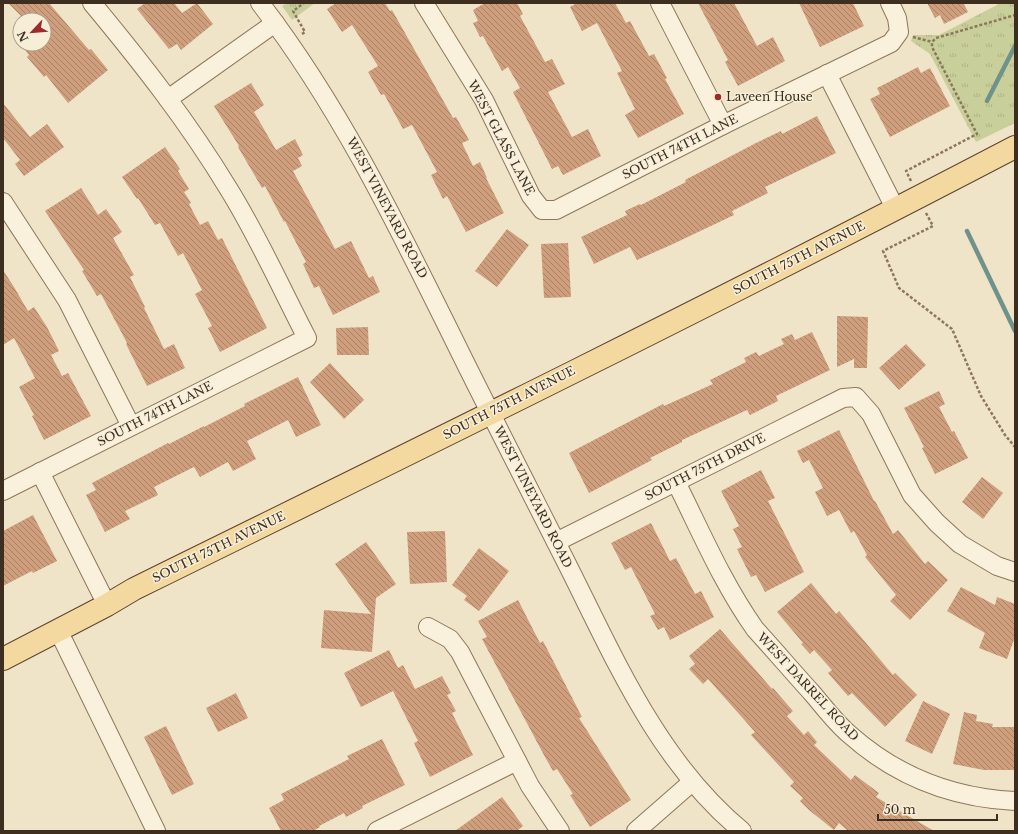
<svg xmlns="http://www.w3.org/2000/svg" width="1018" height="834" viewBox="0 0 1018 834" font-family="'Libre Baskerville',serif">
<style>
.grass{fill:url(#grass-tufts)}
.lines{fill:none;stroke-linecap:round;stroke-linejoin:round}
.stream{stroke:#6f938a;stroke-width:4.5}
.building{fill:url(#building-back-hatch)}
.minor-casing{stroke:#8d765c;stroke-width:20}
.major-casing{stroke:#5b4430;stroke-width:24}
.path{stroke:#8d765c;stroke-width:2.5;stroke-dasharray:3 2;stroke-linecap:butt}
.minor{stroke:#faf1dc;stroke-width:18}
.major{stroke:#f3d9a0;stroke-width:22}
.poi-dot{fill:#9e2a2b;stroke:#f7eed8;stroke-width:1.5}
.labels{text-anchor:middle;stroke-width:3;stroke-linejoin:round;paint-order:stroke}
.poi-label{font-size:12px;fill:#3d2e20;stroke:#f7eed8;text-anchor:start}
.street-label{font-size:12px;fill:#3d2e20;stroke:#f7eed8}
</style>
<defs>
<pattern id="grass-tufts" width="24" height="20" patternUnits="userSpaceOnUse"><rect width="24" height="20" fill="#c9cf9b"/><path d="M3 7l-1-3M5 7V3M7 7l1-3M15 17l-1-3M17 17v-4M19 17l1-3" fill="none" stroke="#aeb285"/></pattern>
<pattern id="building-back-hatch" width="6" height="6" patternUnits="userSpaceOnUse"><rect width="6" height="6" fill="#cf9f7d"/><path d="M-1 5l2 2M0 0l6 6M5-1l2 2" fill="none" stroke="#a98266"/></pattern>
</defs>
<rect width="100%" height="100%" fill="#f0e4c8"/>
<!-- grass -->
<g class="grass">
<path d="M287 3H315L292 20 282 6Z"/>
<path d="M998 3H1015V123L976 142 930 54 911 41 913 35H939L997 5Z"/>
</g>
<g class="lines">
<!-- stream -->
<g class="stream">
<path d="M987 101 1015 46"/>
<path d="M967 231 1015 331"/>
</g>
</g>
<!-- building -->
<g class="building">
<path d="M8 3H49L89 50 91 49 108 70 68 103 46 75 44 77 27 57 29 55 20 44H44V20H25Z"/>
<path d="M145 3H174L182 13 197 3 213 24 181 50 177 44 169 49 137 9Z"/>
<path d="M336 3H385L390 11 392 10 453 118 456 117 469 140 462 143 473 166 480 162 487 178H486L504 213 466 232 447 196 443 199 431 175 437 172 412 125 403 129 384 94 381 95 368 72 378 66 352 25 342 32 327 9Z"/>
<path d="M485 3H517L523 14 520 16 545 62 552 59 565 84 548 92 572 137 588 129 601 156 563 175 558 166 552 169 513 92 520 88 508 67 502 71 483 36 480 37 473 23 478 21 473 10Z"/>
<path d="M577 3H615L626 23 630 21 649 56 654 54 667 78 665 79 684 114 638 138 625 115 635 109 617 73 622 71 597 23 582 31 570 7Z"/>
<path d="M698 3H734L757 46 773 37 785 61 738 86 725 62 728 60Z"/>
<path d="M799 3H853L864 26 820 47Z"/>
<path d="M927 3H965L964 4 968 12 944 24 940 15 935 18Z"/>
<path d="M918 67 921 73 930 68 950 106 890 137 870 99 880 94 877 88Z"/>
<path d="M251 83 264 105 254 112 276 150 295 139 303 155 298 158 302 166 293 171 335 249 351 241 369 278 373 276 380 292 333 315 319 286 314 288 303 264 306 262 285 221 284 222 265 186 262 188 238 147 239 146 214 106Z"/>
<path d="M3 103 30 137 47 124 64 147 24 176 15 164 20 160 3 138Z"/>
<path d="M817 116 836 153 765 187 768 193 732 211 734 215 673 244 637 260 630 247 594 264 581 237 627 215 625 211 640 204 641 205 686 182 685 180 756 143 781 131 782 134Z"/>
<path d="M165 147 180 169 178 171 189 189 184 192 191 203 189 204 200 225 208 221 218 240 222 238 267 328 220 352 208 328 212 326 195 294 202 290 183 253 178 256 160 223 155 225 138 198 137 199 122 177Z"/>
<path d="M81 188 98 215 106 209 122 232 113 238 134 275 130 277 145 307 144 308 164 349 174 344 185 368 147 386 126 344 127 343 101 294 97 296 82 271 84 270 45 211Z"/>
<path d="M507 229 529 245 497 287 475 271Z"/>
<path d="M568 243 571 297 544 298 541 244Z"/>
<path d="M3 270 14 287 28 311 34 307 47 327 59 351 51 355 62 376 68 373 91 416 44 440 32 416 34 415 19 387 35 378 14 338 3 345Z"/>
<path d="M837 316 868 317 867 368H854V359L837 367Z"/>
<path d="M368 327 369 355H337L336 328Z"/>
<path d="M812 332 830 370 776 396 778 401 750 415 747 410 682 440V442L650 458 652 460 589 493 569 453 663 404 664 406 713 384 710 380 746 362 744 358 756 352 759 356 784 344 781 339 792 334 795 340Z"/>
<path d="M906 344 926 365 899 390 879 368Z"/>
<path d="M330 363 364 400 344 419 310 382Z"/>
<path d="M298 377 321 425 296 437 288 420 247 441 256 459 233 471 228 462 200 477 194 467 154 487 158 495 125 511 130 519 105 532 86 495 96 490 92 483 168 443 169 444 204 426V427L245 406 244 404Z"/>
<path d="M939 391 945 404 939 407 952 432 954 431 968 458 935 474 922 448 924 447 904 408Z"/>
<path d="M839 430 874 501H875L893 534 898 530 925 564 928 561 948 580 910 620 890 601 896 595 865 557 867 555 854 531 851 533 839 510 827 516 815 492 823 488 809 460 803 463 797 451Z"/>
<path d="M761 470 775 498 768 501 804 572 765 592 756 575 751 577 737 549 742 547 733 529 739 526 721 491Z"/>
<path d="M982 477 1003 493 983 519 962 502Z"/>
<path d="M33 515 57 561 33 573 32 571 3 586V531Z"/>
<path d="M651 523 670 561 676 558 695 594 701 591 714 617 670 640 664 627 658 630 650 616 655 614 631 567 625 570 611 543Z"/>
<path d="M445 531 447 582 410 584 407 532Z"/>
<path d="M366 542 396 584 376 598 372 652 321 648 324 610 371 614 335 564Z"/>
<path d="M479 548 509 571 479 611 464 600 467 596 452 585Z"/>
<path d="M811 583 836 614 839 611 893 675 895 673 917 695 885 727 852 693 848 696 828 673 832 670 814 650 810 654 801 644 803 643 777 612Z"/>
<path d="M961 587 995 605 997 597 1015 604V637L1007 659 979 648 985 633 947 611Z"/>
<path d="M518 600 540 643 543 641 582 717 579 718 631 800 590 827 570 795 573 794 557 769 553 771 545 757 482 639 487 637 478 621Z"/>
<path d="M720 629 772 689 773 688 793 711 787 716 804 735 808 731 817 742 814 745 851 780 855 775 879 793 876 797 934 831H848L839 823 834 830 809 810 800 801 803 798 790 786 794 782 751 735 755 732 708 679 703 684 689 669 695 664 689 656Z"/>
<path d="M389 650 398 668 403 665 415 689 442 676 451 693 447 695 456 711 452 713 473 755 430 777 414 743 418 741 393 691 361 707 344 673Z"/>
<path d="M236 693 248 718 218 732 206 708Z"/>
<path d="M923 701 950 714 932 754 905 741Z"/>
<path d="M964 712 977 715 976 721 993 724 992 727H1015V770H984L953 764Z"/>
<path d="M166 726 194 784 172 795 144 737Z"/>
<path d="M382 739 405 785 362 806 363 808 346 817 344 813 319 826 320 827 313 831H281L269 808 284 800 281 794 349 759 347 756Z"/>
<path d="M502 797 523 826 517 831H455Z"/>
</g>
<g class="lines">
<!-- minor casing -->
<g class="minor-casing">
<g id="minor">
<path d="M260 3C340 107 397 225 455 342 490 413 526 483 562 554 612 652 655 759 742 831"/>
<path d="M424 3 484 100 531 196 542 210H556L723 125 891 43 899 32 897 18 890 3"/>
<path d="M660 3 723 125"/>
<path d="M827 74 896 210"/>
<path d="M168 99 275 23"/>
<path d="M3 202 67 300 131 426"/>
<path d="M40 472 107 605"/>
<path d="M676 482C701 532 723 584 755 629 774 650 793 672 812 693 824 707 835 722 849 734 896 776 952 798 1015 801"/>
<path d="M3 491 307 338C281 288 258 236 228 188 188 122 141 62 92 3"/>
<path d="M556 542 843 398 856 397 871 414 912 495 937 523 960 544 997 566 1015 572"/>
<path d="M428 627 450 639 460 652 517 761 530 786 560 831"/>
<path d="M58 630 156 831"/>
<path d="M377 831 517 761"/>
<path d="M636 831 692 782"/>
</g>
</g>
<!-- major casing -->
<g class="major-casing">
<path id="major" d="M3 659 107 605 134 589C429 444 724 299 1015 147"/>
</g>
<!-- path -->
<g class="path">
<path d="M302 34 305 32 293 11 304 3"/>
<path d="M913 37 932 42"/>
<path d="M911 181 906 171 977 134 932 47V42L936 38 1015 15"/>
<path d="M926 213 933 226 883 251 899 288 952 329 981 396 1005 435 1015 447"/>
</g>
<!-- minor -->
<use href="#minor" class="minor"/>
<!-- major -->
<use href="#major" class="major"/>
</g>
<!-- markers -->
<circle class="poi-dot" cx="718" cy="97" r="4"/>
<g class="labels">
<!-- poi labels -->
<g class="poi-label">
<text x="726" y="101">Laveen House</text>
</g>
<!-- street labels -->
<g class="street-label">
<text transform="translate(501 138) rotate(62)" y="4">WEST GLASS LANE</text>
<text transform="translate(680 147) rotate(-27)" y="4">SOUTH 74TH LANE</text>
<text transform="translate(387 208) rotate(62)" y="4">WEST VINEYARD ROAD</text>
<text transform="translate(799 258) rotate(-27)" y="4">SOUTH 75TH AVENUE</text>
<text transform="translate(509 403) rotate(-27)" y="4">SOUTH 75TH AVENUE</text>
<text transform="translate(155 414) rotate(-27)" y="4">SOUTH 74TH LANE</text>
<text transform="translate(705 467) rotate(-27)" y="4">SOUTH 75TH DRIVE</text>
<text transform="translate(533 497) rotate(63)" y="4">WEST VINEYARD ROAD</text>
<text transform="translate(219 547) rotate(-26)" y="4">SOUTH 75TH AVENUE</text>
<text transform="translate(808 687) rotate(47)" y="4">WEST DARREL ROAD</text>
</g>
</g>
<!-- border -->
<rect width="1018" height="834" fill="none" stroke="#3d2e20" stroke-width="8"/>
<!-- north arrow -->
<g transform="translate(32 32) rotate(244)"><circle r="19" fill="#f7eed8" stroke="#ada18e"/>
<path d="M0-3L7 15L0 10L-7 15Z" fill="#9e2a2b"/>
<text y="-6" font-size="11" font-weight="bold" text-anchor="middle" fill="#3d2e20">N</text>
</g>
<!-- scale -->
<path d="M878 814v6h119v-6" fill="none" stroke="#3d2e20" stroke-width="2"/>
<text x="884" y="814" font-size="12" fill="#3d2e20" stroke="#f7eed8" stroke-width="3" paint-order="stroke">50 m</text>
</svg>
